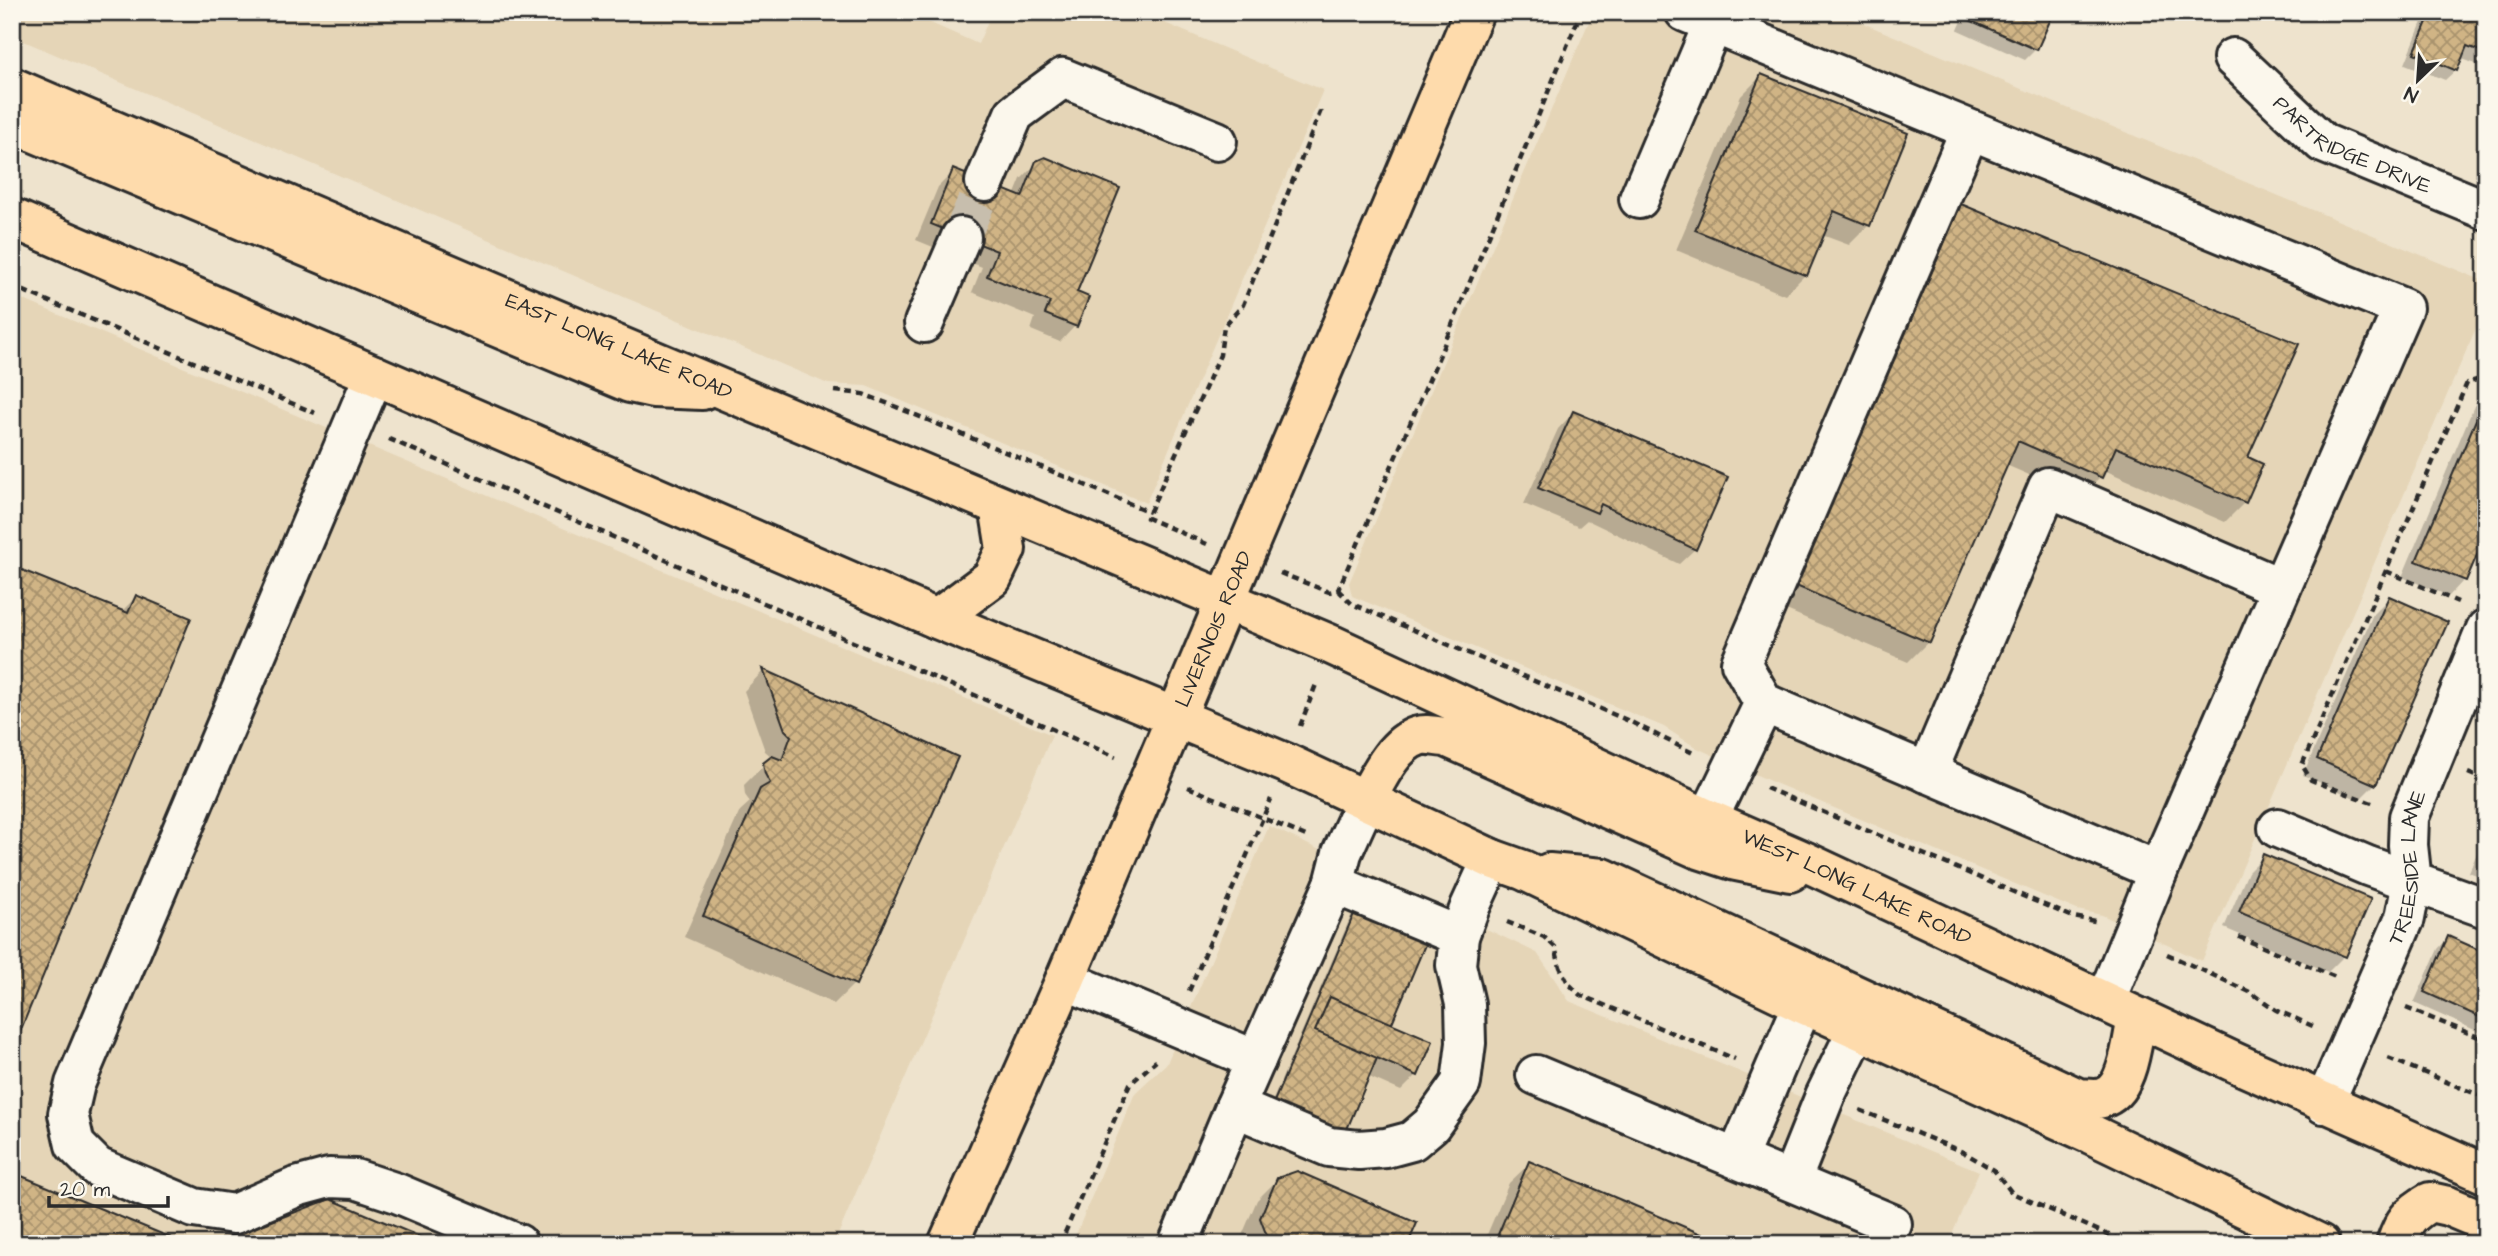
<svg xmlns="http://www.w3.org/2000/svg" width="2498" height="1256" viewBox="0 0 2498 1256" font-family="'Architects Daughter',sans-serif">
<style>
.built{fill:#e5d5b7}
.shadow{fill:#0003}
.building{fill:url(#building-cross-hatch);stroke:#2b2b2b;stroke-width:2}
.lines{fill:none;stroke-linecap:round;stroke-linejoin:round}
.minor-tunnel{stroke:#c7bead;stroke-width:38;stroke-dasharray:38 19;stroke-linecap:butt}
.minor-casing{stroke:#2b2b2b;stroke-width:44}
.major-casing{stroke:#2b2b2b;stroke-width:44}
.path{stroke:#2b2b2b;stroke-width:4.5;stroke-dasharray:7 5;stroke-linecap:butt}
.minor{stroke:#fbf7ec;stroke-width:38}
.major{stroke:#fedbac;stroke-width:38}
.labels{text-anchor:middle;stroke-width:5;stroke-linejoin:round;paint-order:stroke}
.street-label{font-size:21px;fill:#2b2b2b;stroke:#fbf7ec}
</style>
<defs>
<pattern id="building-cross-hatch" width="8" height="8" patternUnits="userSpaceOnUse" patternTransform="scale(1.75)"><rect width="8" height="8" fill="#d0b485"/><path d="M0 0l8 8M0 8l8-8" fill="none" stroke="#a9936d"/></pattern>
</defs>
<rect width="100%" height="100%" fill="#eee3cd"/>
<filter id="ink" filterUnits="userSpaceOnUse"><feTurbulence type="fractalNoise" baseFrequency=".0143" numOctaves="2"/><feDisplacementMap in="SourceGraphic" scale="14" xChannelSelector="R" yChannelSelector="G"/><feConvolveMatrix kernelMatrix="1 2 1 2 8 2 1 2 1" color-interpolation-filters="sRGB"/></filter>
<g filter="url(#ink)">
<!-- built -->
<g class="built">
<path d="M12 12H906L978 44 992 12H1139L1323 90 1146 503 866 386 828 384 12 36Z"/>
<path d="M1593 12H1836L2486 282V305L2202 961 2102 915 2077 910 1770 781 1697 748 1664 727 1352 596 1349 583Z"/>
<path d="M12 295 1052 735 834 1244H12Z"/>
<path d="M1269 826 1537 953 1569 1001 1979 1171 1948 1244H1072L1135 1093 1167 1063Z"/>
</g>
<!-- shadow -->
<g class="shadow">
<path d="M1966 12H2052L2036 49 2025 60 1958 30Z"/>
<path d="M2426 12H2486V68L2460 58 2456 70 2445 80 2405 64Z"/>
<path d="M1761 76 1869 225 1849 245 1822 235 1805 275 1785 295 1676 250 1741 96Z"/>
<path d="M1037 163 1075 293 1087 298 1075 326 1060 342 1031 330 1035 318 972 292 982 267 916 240 938 187 954 171 1014 196 1021 179Z"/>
<path d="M1961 206 2245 458V502L2225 522 2104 470 2100 477 2080 497 2006 465 1928 642 1908 662 1777 606 1941 226Z"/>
<path d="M2486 393V529L2464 580 2449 596 2402 577 2474 406Z"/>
<path d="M1573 413 1695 549 1679 564 1587 520 1579 527 1524 504 1558 429Z"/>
<path d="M136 597 12 1047 121 612Z"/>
<path d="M2389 598 2375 784 2359 800 2303 775 2373 614Z"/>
<path d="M763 671 956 758 854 984 834 1004 684 937 740 811 750 802 745 795 744 785 772 757 765 751 744 691Z"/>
<path d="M2486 832V879L2469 872Z"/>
<path d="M2264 856 2344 956 2328 972 2224 928 2248 872Z"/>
<path d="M1356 911 1389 1024 1417 1075 1401 1091 1367 1076 1266 1116 1351 916Z"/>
<path d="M2448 938 2486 954V1035L2414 1003 2438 949Z"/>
<path d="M1530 1163 1720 1244H1483L1509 1183Z"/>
<path d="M1278 1179 1406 1244H1242L1240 1240 1257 1200Z"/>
</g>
<!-- building -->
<g class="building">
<path d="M1970 12H2054L2037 50 1967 19Z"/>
<path d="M2431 12H2486V53L2467 46 2457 71 2414 53Z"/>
<path d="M1761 74 1908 133 1870 226 1834 211 1807 276 1695 230Z"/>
<path d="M1045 157 1120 188 1077 292 1089 297 1077 327 1045 314 1050 302 987 276 997 251 931 224 953 169 1022 197 1036 161Z"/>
<path d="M1961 204 2299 344 2248 457 2263 464 2246 503 2116 447 2102 478 2018 441 1930 643 1796 586Z"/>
<path d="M2486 396V534L2466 581 2416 561Z"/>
<path d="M1573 411 1728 477 1696 550 1601 504 1597 513 1538 488Z"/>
<path d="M12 566 128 613 136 595 191 618 12 1051Z"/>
<path d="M2389 596 2448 622 2376 785 2317 759Z"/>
<path d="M763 669 958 757 856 985 703 916 760 789 770 783 765 774 763 763 772 756 782 760 791 736 785 730Z"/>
<path d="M2263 854 2371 899 2346 957 2239 912Z"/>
<path d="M1356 909 1427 940 1342 1141 1270 1111Z"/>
<path d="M2448 936 2486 953V1020L2424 992Z"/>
<path d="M1330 997 1433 1041 1418 1076 1315 1031Z"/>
<path d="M1529 1161 1725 1244H1494Z"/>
<path d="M1297 1171 1417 1223 1408 1244H1270L1260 1218 1277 1178Z"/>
<path d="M12 1172 186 1244H12Z"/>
<path d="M330 1199 437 1244H212Z"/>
</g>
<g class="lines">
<!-- minor-tunnel -->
<path class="minor-tunnel" d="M961 237 985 182"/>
<!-- minor casing -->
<g class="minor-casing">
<g id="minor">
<path d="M1685 12 2403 308 2158 871 2105 1002"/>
<path id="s1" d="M2233 58 2323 143 2486 210"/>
<path d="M985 182 1014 114 1063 78 1217 141"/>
<path d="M1639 199 1713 24"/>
<path d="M924 323 961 237"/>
<path d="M374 375 75 1084 68 1114 75 1145 97 1167 194 1208 234 1214 296 1187 329 1178 355 1179 397 1193 518 1244"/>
<path d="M1764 703 2158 871"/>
<path d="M1927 773 2048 487 2281 588"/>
<path d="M1708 819 1764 703 1741 663 1970 130"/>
<path d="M2278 828 2368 866 2486 908"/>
<path d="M1334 884 1459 936"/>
<path d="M1065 980 1256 1060"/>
<path d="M1536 1075 1892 1224 1884 1244"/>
<path id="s2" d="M2324 1104 2405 918 2412 882 2408 845 2409 817 2486 629"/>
<path d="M1235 1107 1329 1147 1359 1150 1386 1148 1412 1141 1431 1125 1461 1083 1466 1043 1465 1004 1456 965 1459 936 1470 907 1492 859"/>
<path d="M1737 1158 1803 1004"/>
<path d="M1791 1181 1825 1096 1858 1028"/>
<path d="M1178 1244 1235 1107 1334 884 1342 853 1366 800"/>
</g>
</g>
<!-- major casing -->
<g class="major-casing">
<g id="major">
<path id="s3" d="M12 87 524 306 1332 645 1708 819 1806 862 2236 1063 2486 1174"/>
<path d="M12 123 630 383 653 388 702 390"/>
<path d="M12 218 937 619 1286 763 1492 859 1523 870 1803 1004 2091 1134 2320 1244"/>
<path d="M937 619 992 578 1006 549 999 506"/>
<path d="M1366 800C1378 778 1393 744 1418 736 1426 733 1439 737 1446 737L1696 848 1736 861 1790 872"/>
<path d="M1549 873 1603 878 2078 1098C2085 1098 2095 1100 2102 1098 2129 1091 2132 1040 2137 1017"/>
<path id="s4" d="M948 1244 1065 980 1474 12"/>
<path d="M2396 1244C2404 1221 2409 1214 2430 1202L2448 1206 2486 1222"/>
</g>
</g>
<!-- path -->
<g class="path">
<path d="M12 286 315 413"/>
<path d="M835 391 863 394 889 404 1150 512"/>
<path d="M389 439 1116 757"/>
<path d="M1207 544 1147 518 1220 355 1224 326 1243 305 1321 110"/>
<path d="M2386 571 2458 602"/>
<path d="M1280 573 1329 592 1338 590 1441 352 1581 12"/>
<path d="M1338 590 1352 604 1629 721 1695 754"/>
<path d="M1300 726 1317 682"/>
<path d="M2468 773 2486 780"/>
<path d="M1188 787 1306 836"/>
<path d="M1766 788 2073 917 2095 921"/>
<path d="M2372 803 2311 780 2302 765 2467 383 2486 377"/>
<path d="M1507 922 1544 937 1555 947 1560 967 1568 983 1580 995 1735 1059"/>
<path d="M2239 937 2338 978"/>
<path d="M2167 954 2252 993 2276 1010 2315 1027"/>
<path d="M1189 991 1271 799"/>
<path d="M2406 1008 2486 1040"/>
<path d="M2388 1058 2486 1098"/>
<path d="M1860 1110 1963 1152 1994 1170 2012 1193 2129 1244"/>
<path d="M1060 1244 1130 1084 1156 1061"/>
</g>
<!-- minor -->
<use href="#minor" class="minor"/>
<!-- major -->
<use href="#major" class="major"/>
</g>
</g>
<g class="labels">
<!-- street labels -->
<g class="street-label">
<text dy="7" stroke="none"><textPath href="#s1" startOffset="150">PARTRIDGE DRIVE</textPath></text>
<text dy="7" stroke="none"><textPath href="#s3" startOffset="660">EAST LONG LAKE ROAD</textPath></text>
<text dy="7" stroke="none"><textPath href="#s4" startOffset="670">LIVERNOIS ROAD</textPath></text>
<text dy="7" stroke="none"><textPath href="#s2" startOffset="254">TREESIDE LANE</textPath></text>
<text dy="7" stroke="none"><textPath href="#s3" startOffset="2011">WEST LONG LAKE ROAD</textPath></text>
</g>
</g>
<!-- margin -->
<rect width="2498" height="1256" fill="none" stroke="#fbf7ec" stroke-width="42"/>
<rect x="21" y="21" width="2456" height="1214" fill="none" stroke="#2b2b2b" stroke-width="2.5" filter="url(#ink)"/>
<!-- north arrow -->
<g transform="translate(2418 80) rotate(205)" stroke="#fbf7ec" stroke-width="5" paint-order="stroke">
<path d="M0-5L12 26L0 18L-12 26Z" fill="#2b2b2b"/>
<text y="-10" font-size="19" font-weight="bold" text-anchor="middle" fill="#2b2b2b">N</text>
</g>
<!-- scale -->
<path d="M49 1196v10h119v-10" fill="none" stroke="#2b2b2b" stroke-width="3.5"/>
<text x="60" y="1196" font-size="21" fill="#2b2b2b" stroke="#fbf7ec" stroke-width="5" paint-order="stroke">20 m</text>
</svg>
